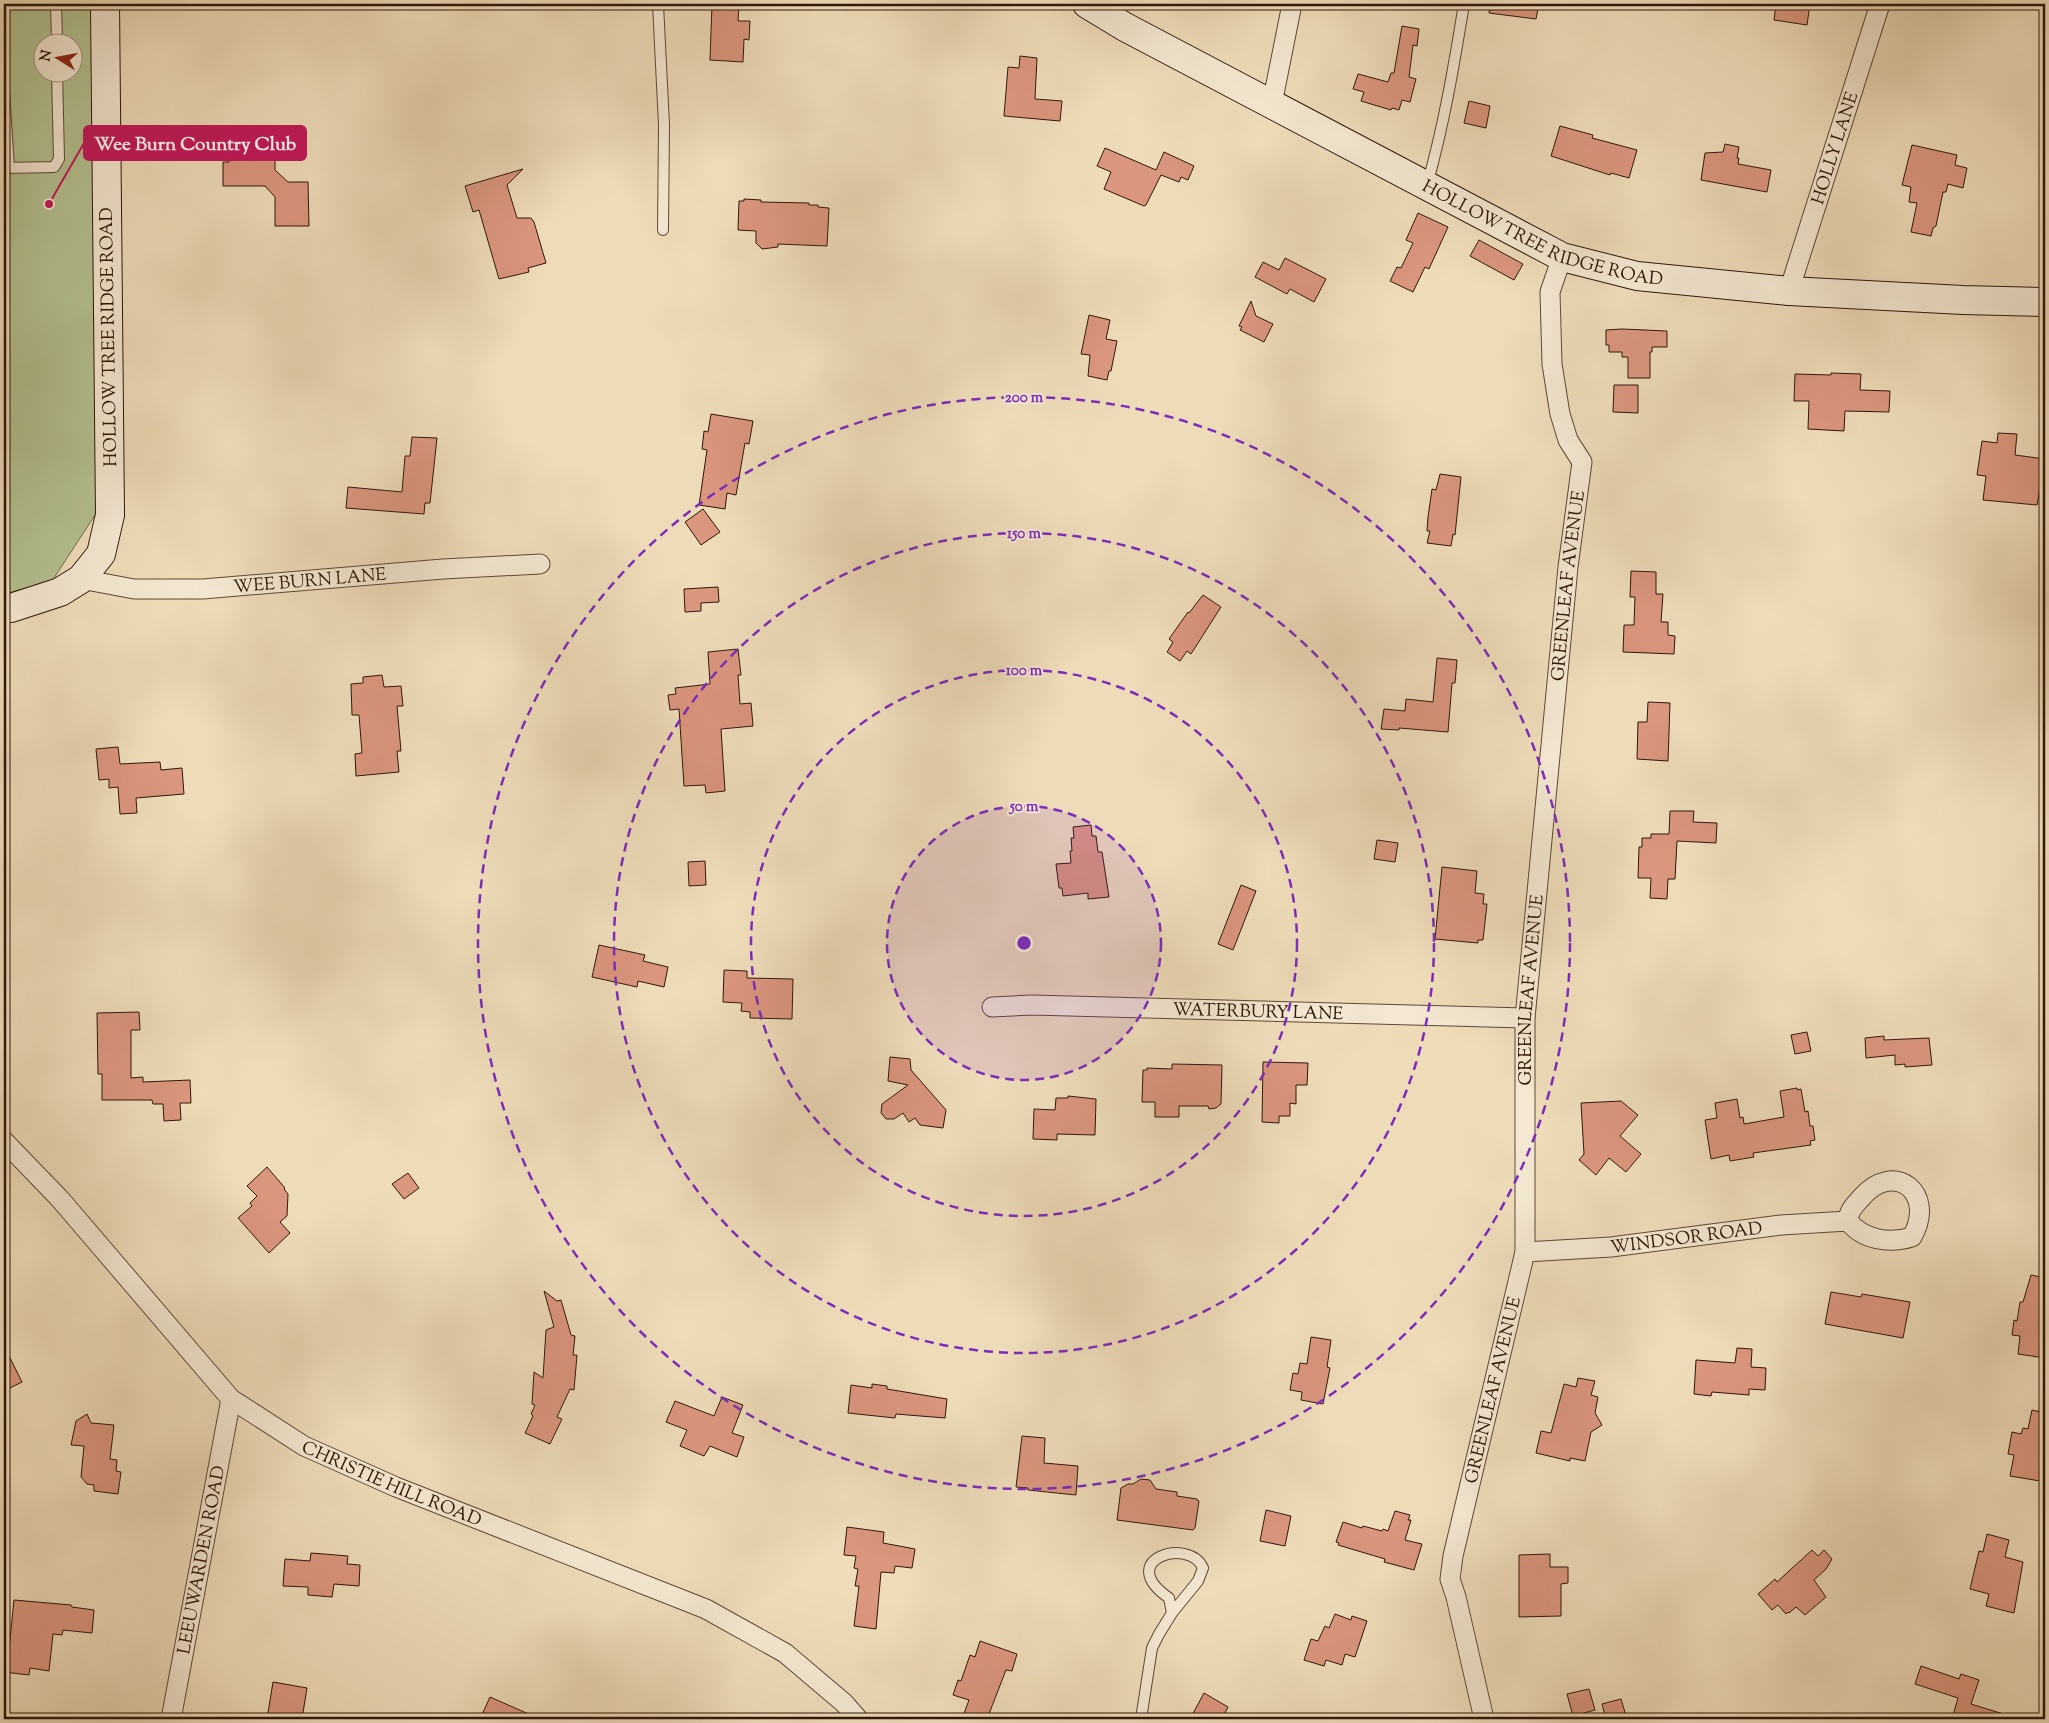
<svg xmlns="http://www.w3.org/2000/svg" width="2049" height="1723" viewBox="0 0 2049 1723" font-family="'Sorts Mill Goudy',serif">
<style>
.green{fill:#b4c292;stroke:#726c4e;fill-rule:evenodd}
.building{fill:#db967e;stroke:#2f1709}
.lines{fill:none;stroke-linecap:round;stroke-linejoin:round}
.lane-casing{stroke:#5f4835;stroke-width:12}
.street-casing{stroke:#5f4835;stroke-width:21}
.secondary-casing{stroke:#2f1709;stroke-width:30}
.lane{stroke:#f4e8d2;stroke-width:10}
.street{stroke:#f4e8d2;stroke-width:19}
.secondary{stroke:#f4e8d2;stroke-width:28}
.ring{fill:none;stroke:#7b2cbf;stroke-width:2.5;stroke-dasharray:9 6}
.labels{text-anchor:middle;stroke-width:4;stroke-linejoin:round;paint-order:stroke}
.street-label{font-size:18px;fill:#2f1709;stroke:#f4e8d2}
.centre{fill:#7b2cbf;stroke:#f4e8d2;stroke-width:2.5}
.ring-label{font-size:15px;text-anchor:middle;font-weight:bold;fill:#7b2cbf;stroke:#f4e8d2;stroke-width:4;stroke-linejoin:round;paint-order:stroke}
.leader{fill:none;stroke:#c2185b;stroke-width:2}
.callout-dot{fill:#c2185b;stroke:#f4e8d2;stroke-width:2}
.callout{fill:#c2185b;stroke:#c2185b;stroke-width:2}
.callout-label{font-size:19px;text-anchor:middle;font-weight:bold;fill:#fff}
</style>
<rect width="100%" height="100%" fill="#eedcb9"/>
<filter id="stains"><feTurbulence type="fractalNoise" baseFrequency=".004" numOctaves="4"/><feColorMatrix values="0 0 0 0 .2 0 0 0 0 .09 0 0 0 0 .02 0 0 0 .5 -.17"/></filter>
<radialGradient id="worn" r=".72"><stop offset=".6" stop-color="#630" stop-opacity="0"/><stop offset="1" stop-color="#630" stop-opacity=".3"/></radialGradient>
<!-- green -->
<path class="green" d="M4 4H91L97 512 52 581 4 594ZM42 42H72V72H42Z"/>
<!-- building -->
<g class="building">
<path d="M712 4H739L738 21H750L749 40 744 39 743 62 710 60Z"/>
<path d="M1490 4H1539L1536 19 1489 13Z"/>
<path d="M1776 4H1810L1807 25 1774 20Z"/>
<path d="M1402 26 1419 29 1417 46 1413 45 1409 77 1416 79 1410 102 1402 100 1399 110 1392 108 1391 110 1361 101 1364 92 1353 89 1358 74 1388 82 1391 73H1394Z"/>
<path d="M1020 56 1037 58 1035 99 1062 101 1060 121 1004 116 1008 67 1019 68Z"/>
<path d="M1469 101 1490 106 1486 128 1464 123Z"/>
<path d="M1560 126 1593 135 1592 138 1637 150 1629 178 1611 173 1610 175 1551 156Z"/>
<path d="M1725 144 1739 147 1737 158H1739L1738 164 1771 170 1767 192 1701 180 1705 153 1723 152Z"/>
<path d="M1912 145 1957 155 1955 165 1967 168 1963 188 1948 184 1946 192H1943L1936 226 1933 228 1931 236 1911 232 1917 203 1909 202 1911 187 1902 185Z"/>
<path d="M1105 148 1156 170 1164 152 1194 166 1188 180 1181 177 1179 182 1161 175 1146 205 1144 206 1104 189 1111 172 1097 166Z"/>
<path d="M229 159H275V170L288 182H308L309 226H275V197L265 186H223V162H229Z"/>
<path d="M523 169 507 185 517 218H531L534 222 546 263 528 268 529 272 499 279 479 210 473 212 465 186Z"/>
<path d="M744 199 761 200V202L809 203V205H818V207L829 208 827 246 778 244V247L762 249 756 243V231L738 230 739 201H744Z"/>
<path d="M1418 213 1448 227 1429 269 1425 267 1413 292 1390 281 1397 267 1401 268 1413 243 1406 240Z"/>
<path d="M1479 240 1523 264 1514 280 1470 256Z"/>
<path d="M1285 258 1326 279 1314 302 1290 289 1287 294 1255 277 1263 262 1279 270Z"/>
<path d="M1251 301 1256 316 1273 324 1264 342 1240 330 1242 327 1239 326Z"/>
<path d="M1089 315 1110 320 1106 339 1117 341 1111 371H1109L1107 380 1088 376 1090 355 1081 354Z"/>
<path d="M1622 329 1667 331V347H1652V352H1650V378H1628V357H1622V352H1609V345H1606V330Z"/>
<path d="M1831 373 1861 374 1860 390 1890 391 1889 412 1845 411 1844 431 1808 429 1809 401H1794L1795 374 1831 375Z"/>
<path d="M1614 385H1638V413L1613 412Z"/>
<path d="M711 414 753 421 749 444 745 443 736 495 727 493 725 509 699 505 707 450 702 449 704 431 708 432Z"/>
<path d="M1998 433 2017 434 2015 455 2045 459V484L2041 483 2037 505 1983 500 1986 476 1977 475 1982 441 1997 443Z"/>
<path d="M412 437 437 438 430 503H425L424 514 346 508 348 487 402 492 405 456H410Z"/>
<path d="M1440 474 1461 477 1455 535 1453 534 1451 546 1427 543 1430 531H1427L1428 517 1432 489 1436 490Z"/>
<path d="M703 509 720 532 701 545 685 522Z"/>
<path d="M1631 571 1656 572V594H1663L1661 622H1668V635L1675 636 1674 654 1623 652 1624 625H1634L1635 597H1630Z"/>
<path d="M718 587 719 602 701 603V611L685 612 684 589Z"/>
<path d="M1203 595 1221 607 1191 654 1187 651 1180 661 1167 652 1173 642 1169 639 1188 612 1189 613Z"/>
<path d="M738 649 741 675H738L740 704 751 703 753 726 721 729 725 791 706 793 705 785 684 786 679 709 670 710 668 695 676 694 675 688 710 684 708 652Z"/>
<path d="M1437 658 1457 660 1455 683H1452L1448 732 1399 728V730L1381 729 1384 709 1405 711 1406 699 1433 702Z"/>
<path d="M382 675 384 687 401 686 403 706H397L401 751H397L399 772 356 776 355 754 362 753 359 715H352L351 684 363 683V677Z"/>
<path d="M1648 702 1670 703 1668 761 1637 759 1638 722H1647Z"/>
<path d="M118 747 120 764 160 762 161 770 182 768 184 794 136 798 137 813 120 814 118 787 109 788V779L99 780 96 749Z"/>
<path d="M1670 811H1694L1693 822 1717 823 1716 843 1677 841 1675 879H1668L1667 899 1650 898 1651 878H1638L1639 847H1642V838H1651V834H1669Z"/>
<path d="M1091 825 1092 836H1096L1098 852H1102L1109 897 1088 899V893L1063 896 1062 888H1059L1056 864 1071 863 1070 851H1072L1071 838H1074L1073 827Z"/>
<path d="M1377 840 1398 843 1395 862 1374 859Z"/>
<path d="M705 861 706 885 689 886 688 862Z"/>
<path d="M1442 867 1477 871 1475 893 1484 894 1483 904H1487L1483 940H1478V943L1435 939Z"/>
<path d="M1241 885 1256 891 1233 950 1218 944Z"/>
<path d="M599 945 645 955 643 961 668 967 664 987 638 981 637 987 592 977Z"/>
<path d="M724 970 747 971V978L793 979 792 1019 750 1018V1012L741 1011 742 1003 723 1002Z"/>
<path d="M139 1012 140 1030H131V1078L143 1077V1082L190 1080 191 1103H180L181 1120 164 1121 163 1104H153L152 1100H102V1074H98L97 1013Z"/>
<path d="M1807 1032 1811 1051 1795 1054 1791 1035Z"/>
<path d="M1884 1036V1040L1929 1038 1932 1065 1905 1067V1064L1895 1065V1055L1866 1058 1865 1038Z"/>
<path d="M890 1057 910 1059 911 1070 946 1110 943 1128 920 1125 915 1118 909 1122 903 1113 894 1119H886L881 1113 882 1104 908 1085 888 1081Z"/>
<path d="M1263 1062 1308 1063 1307 1085H1296V1104L1290 1103V1116H1279V1123L1262 1122Z"/>
<path d="M1172 1064 1222 1065 1221 1104 1216 1108 1209 1109 1208 1106H1179V1117H1155V1102H1142L1143 1070H1147V1068L1172 1069Z"/>
<path d="M1797 1088V1090L1801 1089 1805 1112 1808 1111 1810 1126H1813L1815 1140 1810 1141 1811 1145 1753 1153 1754 1157 1730 1161 1729 1155 1711 1159 1705 1120 1717 1118 1715 1103 1737 1099 1740 1118 1743 1117 1744 1124 1784 1117 1780 1091Z"/>
<path d="M1068 1096 1096 1099 1095 1135 1057 1134V1140L1033 1139 1034 1109 1055 1110 1056 1098H1068Z"/>
<path d="M1621 1101 1638 1115 1620 1136 1641 1154 1626 1172 1609 1158 1596 1175 1579 1160 1584 1154 1581 1103Z"/>
<path d="M267 1167 285 1188 284 1189 288 1194 287 1216 280 1222 290 1233 269 1253 238 1218 252 1206 250 1203 257 1196 247 1186Z"/>
<path d="M408 1173 419 1188 404 1199 392 1184Z"/>
<path d="M2031 1275 2045 1278V1358L2018 1354 2020 1336 2012 1335 2014 1320 2017 1321 2020 1302H2023Z"/>
<path d="M544 1291 557 1301 561 1300 571 1335 575 1336 573 1355H577L574 1390 570 1389 557 1417 562 1419 550 1444 525 1433 533 1416 531 1414 535 1405 532 1404 534 1372 543 1378 546 1330 554 1327Z"/>
<path d="M1831 1292 1861 1297 1862 1294 1910 1302 1903 1338 1825 1324Z"/>
<path d="M1311 1337 1331 1340 1327 1367 1330 1368 1323 1404 1301 1400 1302 1392 1290 1390 1293 1373 1298 1374 1300 1363 1307 1364Z"/>
<path d="M4 1346 22 1382 4 1391Z"/>
<path d="M1737 1348 1752 1349 1751 1367 1766 1368 1765 1390 1749 1389V1395L1712 1392 1711 1396 1694 1394 1696 1360 1735 1363Z"/>
<path d="M1578 1378 1595 1381 1591 1395 1598 1397 1595 1413 1602 1425 1591 1432 1585 1461 1570 1458V1461L1536 1453 1541 1431 1551 1433 1564 1384 1576 1387Z"/>
<path d="M872 1384 887 1386V1389L947 1399 945 1418 896 1414 895 1418 848 1413 851 1385 872 1388Z"/>
<path d="M722 1397 743 1405 732 1433 744 1437 737 1457 710 1446 704 1456 680 1446 687 1430 666 1422 675 1401 714 1416Z"/>
<path d="M2032 1410 2045 1413V1454L2040 1481 2010 1476 2014 1455 2008 1454 2012 1432 2021 1434 2023 1428 2028 1429Z"/>
<path d="M87 1414 91 1423 114 1425 110 1459 117 1460 116 1471 121 1472 118 1494 94 1491V1485L87 1484 81 1477 84 1446 71 1445 76 1421Z"/>
<path d="M1022 1436 1045 1438 1044 1463 1078 1466 1076 1495 1028 1490V1488L1016 1487Z"/>
<path d="M1141 1479 1150 1480 1156 1489 1177 1492V1496L1197 1499V1500L1199 1501 1195 1528 1193 1530 1117 1520 1121 1488 1128 1484H1133Z"/>
<path d="M1266 1510 1291 1516 1285 1546 1260 1541Z"/>
<path d="M1395 1511 1410 1515 1408 1520H1411L1405 1540 1422 1544 1414 1570 1384 1562 1385 1559 1338 1545 1339 1543 1336 1542 1343 1522 1362 1528 1363 1526 1382 1531 1383 1529 1388 1531Z"/>
<path d="M847 1527 884 1532 883 1543 915 1549 912 1568 895 1566 894 1573 881 1572 876 1629 854 1626 859 1586H855L858 1569 854 1568 856 1556 844 1555Z"/>
<path d="M1987 1534 2009 1540 2005 1557 2023 1562 2014 1613 1986 1606 1989 1594 1970 1589 1979 1551 1983 1552Z"/>
<path d="M1812 1550 1818 1556 1824 1550 1832 1559 1826 1569 1814 1580 1826 1597 1805 1615 1796 1607 1789 1613 1788 1612 1786 1614 1778 1605 1772 1610 1758 1594 1775 1579 1777 1582Z"/>
<path d="M311 1553 348 1556 347 1564 360 1565 359 1586 334 1584 332 1597 308 1595V1587L283 1586 285 1559 310 1561Z"/>
<path d="M1550 1554V1567H1568V1583L1561 1584V1616L1519 1617V1555Z"/>
<path d="M14 1600 71 1605 72 1607 94 1610 92 1633 63 1630 62 1635 53 1634 49 1671 30 1668 29 1675 4 1672V1650H9Z"/>
<path d="M1335 1614 1351 1620 1352 1616 1367 1621 1355 1657 1345 1654 1342 1665 1326 1660 1324 1666 1304 1660 1311 1639 1318 1641 1325 1626 1329 1628Z"/>
<path d="M980 1641 1017 1654 1012 1671 1006 1670 987 1719H962L969 1700 953 1695 958 1680 961 1681 970 1655 975 1657Z"/>
<path d="M1921 1666 1959 1679 1961 1674 1979 1680 1971 1704 2010 1716 2009 1719H1952L1958 1698 1915 1684Z"/>
<path d="M273 1682 307 1688 302 1719H267Z"/>
<path d="M1589 1689 1595 1710 1573 1716 1567 1694Z"/>
<path d="M1204 1693 1228 1707 1222 1719H1190Z"/>
<path d="M490 1697 540 1719H480Z"/>
<path d="M1621 1699 1627 1719H1606L1602 1704Z"/>
</g>
<g class="lines">
<!-- lane casing -->
<g class="lane-casing">
<g id="lane">
<path d="M56 4 57 42"/>
<path d="M658 4 664 125 663 230"/>
<path d="M4 90 9 168"/>
<path d="M4 168 54 167 59 159 57 72"/>
<path d="M1427 185C1444 125 1454 65 1464 4"/>
<path d="M1141 1719 1152 1648 1159 1634 1172 1613 1198 1581 1203 1568C1189 1536 1114 1560 1169 1598L1172 1613"/>
</g>
</g>
<!-- street casing -->
<g class="street-casing">
<g id="street">
<path d="M1272 104 1292 4"/>
<path id="s1" d="M1789 291 1880 4"/>
<path id="s2" d="M81 579 134 589H203L443 569 540 564"/>
<path id="s3" d="M992 1007 1031 1005 1525 1018"/>
<path id="s4" d="M4 1141 60 1199 231 1399 304 1446 396 1487 706 1609 785 1653 844 1703 858 1719"/>
<path id="s5" d="M1525 1252 1611 1247 1781 1225 1848 1221C1849 1210 1854 1206 1861 1198 1894 1159 1937 1193 1912 1237 1889 1244 1863 1240 1848 1221"/>
<path id="s6" d="M171 1719 231 1399"/>
<path id="s7" d="M1484 1719 1456 1597 1450 1579 1453 1556 1525 1252V1018L1568 567 1582 462 1568 440 1560 414 1552 364 1550 292 1562 257"/>
</g>
</g>
<!-- secondary casing -->
<g class="secondary-casing">
<g id="secondary">
<path id="s8" d="M1087 4 1125 27 1562 257 1637 276 1789 291 1963 300 2045 302"/>
<path d="M4 608H11L60 592 81 579 101 554 110 515 105 4"/>
</g>
</g>
<!-- lane -->
<use href="#lane" class="lane"/>
<!-- street -->
<use href="#street" class="street"/>
<!-- secondary -->
<use href="#secondary" class="secondary"/>
</g>
<!-- distance rings -->
<circle cx="1024" cy="943" r="137" fill="#7b2cbf" fill-opacity=".12"/>
<g class="ring">
<circle cx="1024" cy="943" r="137"/>
<circle cx="1024" cy="943" r="273"/>
<circle cx="1024" cy="943" r="410"/>
<circle cx="1024" cy="943" r="546"/>
</g>
<g class="labels">
<!-- street labels -->
<g class="street-label">
<text dy="6" stroke="none"><textPath href="#s1" startOffset="150">HOLLY LANE</textPath></text>
<text dy="6" stroke="none"><textPath href="#s8" startOffset="512">HOLLOW TREE RIDGE ROAD</textPath></text>
<text transform="translate(108 337) rotate(-91)" y="6">HOLLOW TREE RIDGE ROAD</text>
<text dy="6" stroke="none"><textPath href="#s2" startOffset="230">WEE BURN LANE</textPath></text>
<text dy="6" stroke="none"><textPath href="#s7" startOffset="1148">GREENLEAF AVENUE</textPath></text>
<text dy="6" stroke="none"><textPath href="#s7" startOffset="742">GREENLEAF AVENUE</textPath></text>
<text dy="6" stroke="none"><textPath href="#s3" startOffset="266">WATERBURY LANE</textPath></text>
<text dy="6" stroke="none"><textPath href="#s5" startOffset="162">WINDSOR ROAD</textPath></text>
<text dy="6" stroke="none"><textPath href="#s7" startOffset="338">GREENLEAF AVENUE</textPath></text>
<text dy="6" stroke="none"><textPath href="#s4" startOffset="526">CHRISTIE HILL ROAD</textPath></text>
<text dy="6" stroke="none"><textPath href="#s6" startOffset="162">LEEUWARDEN ROAD</textPath></text>
</g>
</g>
<circle cx="1024" cy="943" r="8" class="centre"/>
<g class="ring-label">
<text x="1024" y="402">200 m</text>
<text x="1024" y="538">150 m</text>
<text x="1024" y="675">100 m</text>
<text x="1024" y="811">50 m</text>
</g>
<!-- callouts -->
<path class="leader" d="M49 204L84 143"/>
<circle class="callout-dot" cx="49" cy="204" r="5"/>
<rect class="callout" x="84" y="126" width="222" height="34" rx="5"/>
<g class="callout-label">
<text x="195" y="150">Wee Burn Country Club</text>
</g>
<!-- margin -->
<rect width="2049" height="1723" fill="none" stroke="#eedcb9" stroke-width="20"/>
<rect x="5" y="5" width="2039" height="1713" fill="none" stroke="#2f1709" stroke-width="2.5"/>
<rect x="10" y="10" width="2029" height="1703" fill="none" stroke="#2f1709"/>
<!-- north arrow -->
<g transform="translate(58 58) rotate(281)"><circle r="24" fill="#f4e8d2" stroke="#a59482"/>
<path d="M0-4L9 19L0 12L-9 19Z" fill="#8f2418"/>
<text y="-8" font-size="14" font-weight="bold" text-anchor="middle" fill="#2f1709">N</text>
</g>
<rect width="100%" height="100%" filter="url(#stains)"/>
<rect width="100%" height="100%" fill="url(#worn)"/>
</svg>
